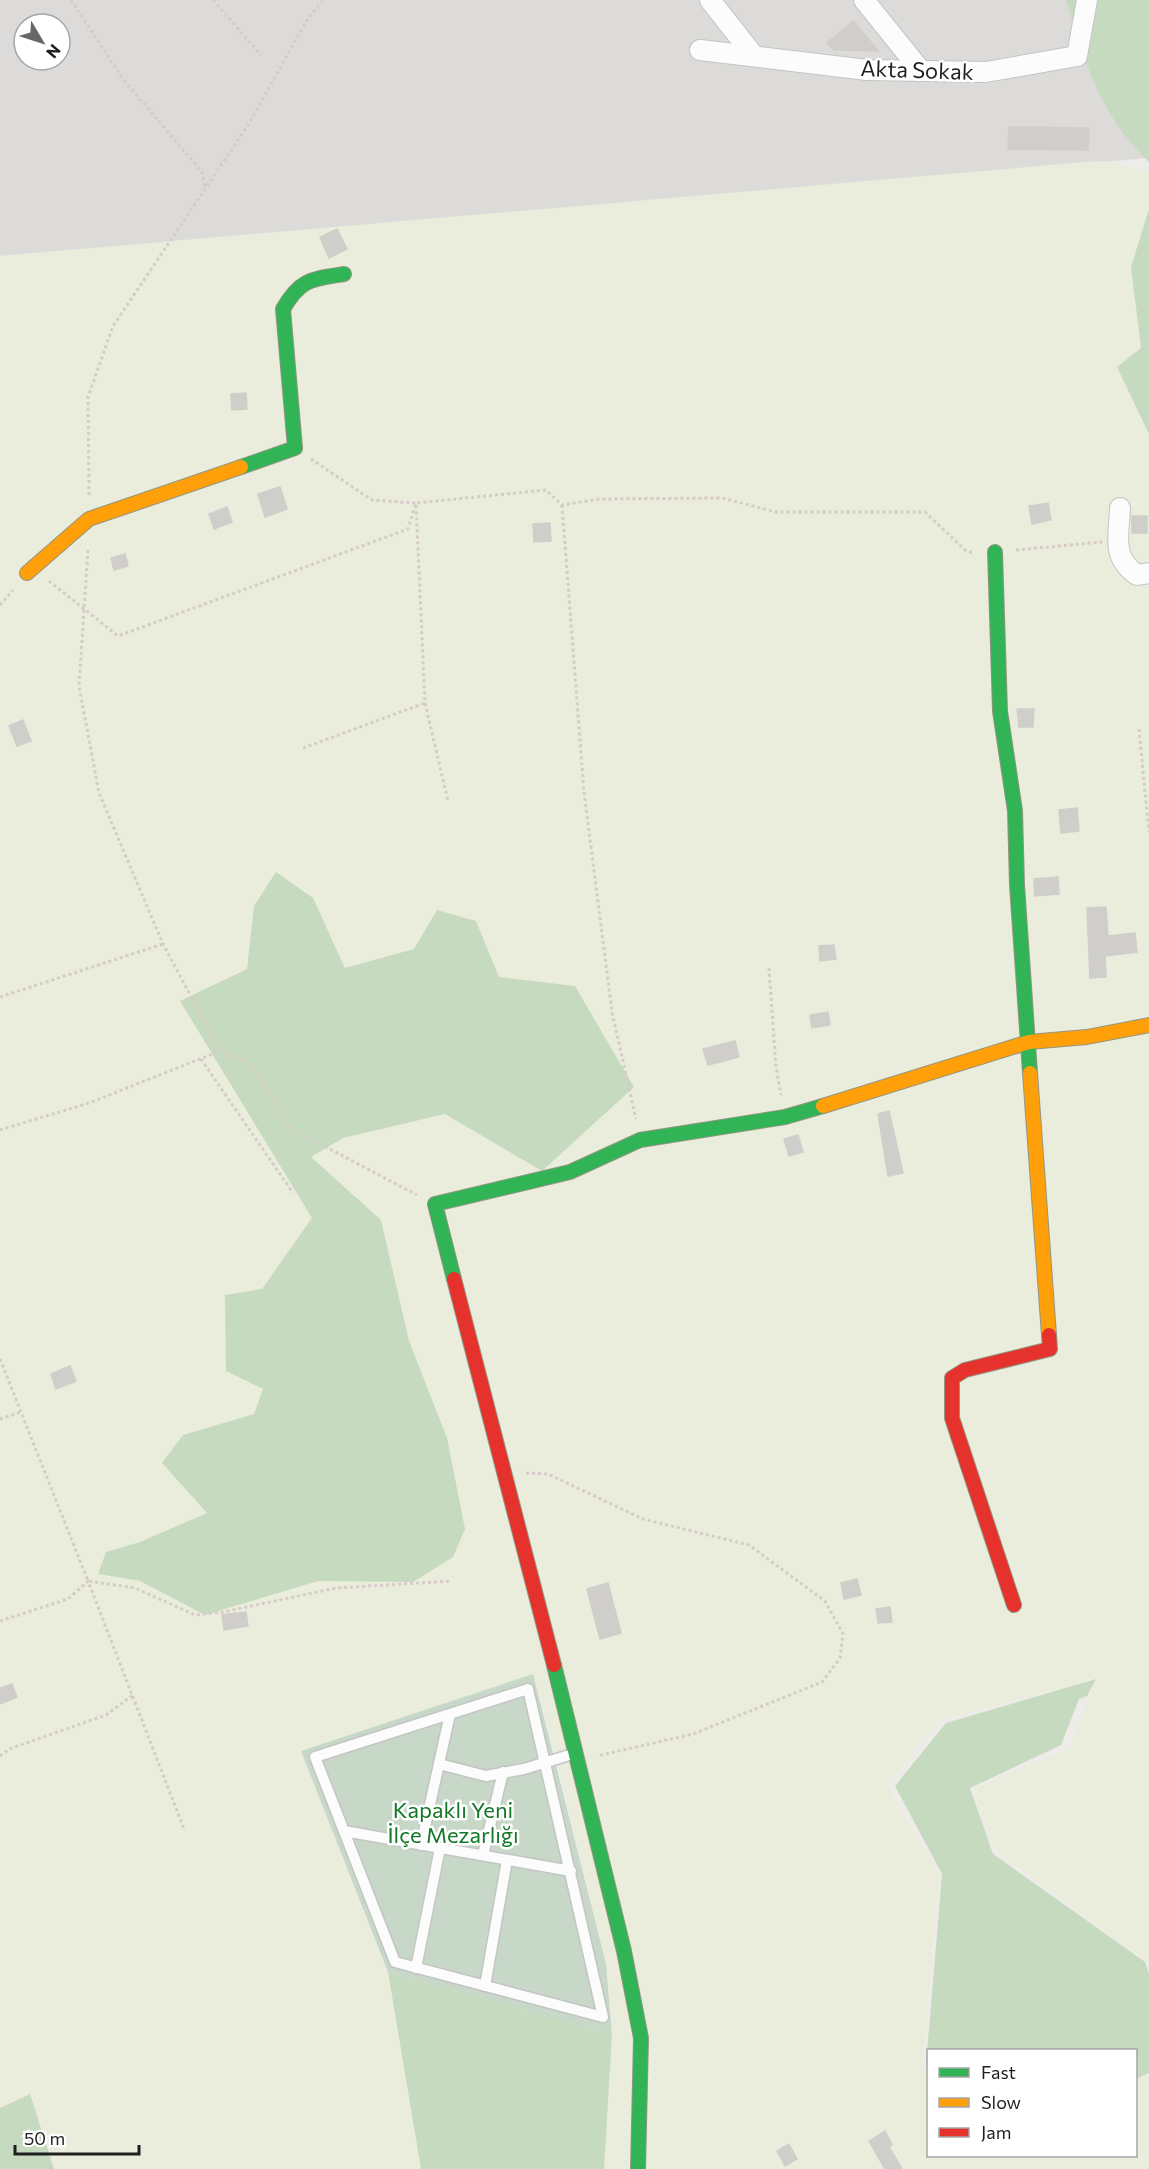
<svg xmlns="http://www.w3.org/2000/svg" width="1149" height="2169" viewBox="0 0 1149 2169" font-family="Commissioner,sans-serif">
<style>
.residential{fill:#dcdbd9;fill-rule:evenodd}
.farmland{fill:#eaeddc;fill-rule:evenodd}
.forest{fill:#c6dabf}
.cemetery{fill:#c7d8c9}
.building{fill:#d0cecb;stroke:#d0cec9;stroke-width:1.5}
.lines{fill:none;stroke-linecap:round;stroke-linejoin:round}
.lane-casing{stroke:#c4c4c2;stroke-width:13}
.street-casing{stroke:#c4c4c2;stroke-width:22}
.fast-casing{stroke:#929681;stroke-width:16}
.slow-casing{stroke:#929681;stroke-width:16}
.jam-casing{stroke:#929681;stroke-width:16}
.path{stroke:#d6cbc8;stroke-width:3;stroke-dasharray:3 3;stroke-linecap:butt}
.lane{stroke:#fcfcfc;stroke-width:10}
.street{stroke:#fcfcfc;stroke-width:20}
.fast{stroke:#30b455;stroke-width:14}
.slow{stroke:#ff9f0a;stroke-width:14}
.jam{stroke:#e5322d;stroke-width:14}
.labels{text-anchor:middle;stroke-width:5;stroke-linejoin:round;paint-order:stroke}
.street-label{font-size:22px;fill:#1f1f1f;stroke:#fff}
.park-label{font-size:22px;fill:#127825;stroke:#fff}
</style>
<rect width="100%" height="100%" fill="#edece8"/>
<!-- residential -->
<path class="residential" d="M0 0H1149V158L0 256ZM24 24H60V60H24Z"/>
<!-- farmland -->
<path class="farmland" d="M1098 161 1149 171V209L1131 267 1141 348 1117 367 1149 434V1971L1146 1961 995 1850 972 1789 1070 1748 1097 1678 938 1721 887 1786 939 1874 923 2067H928V2156H1136V2080L1149 2075V2169H604L612 2034 606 1964 556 1757 533 1674 302 1751 388 1972 421 2169H54L31 2094 0 2108V256ZM313 898 345 968 414 949 476 921 499 977 575 986 542 1171 445 1114 343 1138 311 1157 381 1220 409 1341 447 1438 413 1582 318 1581 205 1615 140 1581 99 1573 106 1552 140 1542 208 1513 183 1435 254 1415 263 1389 262 1289 313 1218 257 1124 247 969 254 906Z"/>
<!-- forest -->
<g class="forest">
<path d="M1066 0H1149V162C1099 113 1086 65 1066 0Z"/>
<path d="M1149 209V434L1117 367 1141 348 1131 267Z"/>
<path d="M276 872 313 898 345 968 414 949 437 910 476 921 499 977 575 986 634 1087 542 1171 445 1114 343 1138 311 1157 381 1220 409 1341 447 1438 465 1529 453 1557 413 1582 318 1581 205 1615 140 1581 98 1574 106 1552 140 1542 207 1513 162 1463 183 1435 254 1414 263 1389 226 1371 225 1295 262 1289 312 1218 180 1001 247 969 254 906Z"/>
<path d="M1096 1679 1087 1696 1079 1699 1061 1745 970 1788 993 1854 1145 1962 1149 1973V2073L1136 2079V2050H928V2065H926L942 1874 895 1786 946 1723Z"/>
<path d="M388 1972 612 2034 604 2169H421Z"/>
<path d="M30 2094 54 2169H0V2108Z"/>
</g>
<!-- cemetery -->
<path class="cemetery" d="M533 1674 606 1964 612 2034 388 1972 301 1751Z"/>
<!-- building -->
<g class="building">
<path d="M853 21 878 51 834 50 827 43Z"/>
<path d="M1009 127 1089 128 1088 150 1008 149Z"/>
<path d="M337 229 347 249 329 258 320 237Z"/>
<path d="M246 393 247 409 232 410 231 394Z"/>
<path d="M280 487 287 509 265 517 258 494Z"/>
<path d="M1048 503 1051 520 1032 524 1029 506Z"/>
<path d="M227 507 232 522 214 529 209 514Z"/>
<rect x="1132" y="516" width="15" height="17"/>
<path d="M550 523 551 541 534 542 533 524Z"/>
<path d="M125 554 128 566 114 570 111 558Z"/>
<path d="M1017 709H1034L1033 727H1019Z"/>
<path d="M23 720 31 741 17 746 9 726Z"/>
<path d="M1077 808 1079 831 1061 833 1059 810Z"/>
<path d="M1058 877 1059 894 1035 896 1034 879Z"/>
<path d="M1106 907 1108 936 1135 933 1137 952 1105 956 1106 977 1090 978 1087 908Z"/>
<path d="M834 945 836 959 820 961 819 946Z"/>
<path d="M828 1012 830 1025 812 1028 810 1015Z"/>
<path d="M735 1041 739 1057 708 1065 703 1049Z"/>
<path d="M889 1111 903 1173 888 1176 878 1114Z"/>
<path d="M798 1135 803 1152 789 1156 784 1139Z"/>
<path d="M70 1366 76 1381 56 1389 51 1374Z"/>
<path d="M857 1579 861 1595 844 1599 841 1583Z"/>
<path d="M608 1583 621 1633 600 1639 587 1589Z"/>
<path d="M890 1607 892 1622 878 1623 876 1609Z"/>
<path d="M246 1612 248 1626 224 1630 222 1615Z"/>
<path d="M12 1684 17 1697 0 1704V1688Z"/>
<path d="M885 2131 892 2145 889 2147 902 2169H885L869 2141Z"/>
<path d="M789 2144 797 2159 785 2166 777 2151Z"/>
</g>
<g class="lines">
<!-- lane casing -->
<g class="lane-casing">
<g id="lane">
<path d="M528 1689 603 2017 395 1962 315 1757Z"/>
<path d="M439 1764 486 1776 524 1769 576 1753"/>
<path d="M344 1831 571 1871"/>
<path d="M421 1845 450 1714"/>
<path d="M483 1855 503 1772"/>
<path d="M416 1968 440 1848"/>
<path d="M485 1986 507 1860"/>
</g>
</g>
<!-- street casing -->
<g class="street-casing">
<g id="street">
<path d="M710 0 754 56"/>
<path d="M864 0 921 71"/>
<path d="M700 50 867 70 986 72 1077 56 1087 0"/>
<path d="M1120 508C1119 536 1111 557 1137 575L1149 573"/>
</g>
</g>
<!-- fast casing -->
<g class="fast-casing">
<g id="fast">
<path d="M241 467 295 448 283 309C300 279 312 279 344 274"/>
<path d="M995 552 1000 711 1015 811 1017 885 1030 1073"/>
<path d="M454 1279 435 1204 570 1172 640 1140 785 1117 823 1106"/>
<path d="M554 1665 624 1951 641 2038 638 2169"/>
</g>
</g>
<!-- slow casing -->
<g class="slow-casing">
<g id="slow">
<path d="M27 573 89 519 241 467"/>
<path d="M1030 1073 1049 1335"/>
<path d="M823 1106 1029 1042 1087 1037 1149 1025"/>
</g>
</g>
<!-- jam casing -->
<g class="jam-casing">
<g id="jam">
<path d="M454 1279 554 1665"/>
<path d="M1014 1605 952 1418V1378L965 1370 1050 1349 1049 1335"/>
</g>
</g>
<!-- path -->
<g class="path">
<path d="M71 0 123 79 202 172 205 187"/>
<path d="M213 0 261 55"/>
<path d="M311 459 372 500 416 503 425 703 448 801"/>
<path d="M89 495 88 397 113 326 248 125 307 20 323 0"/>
<path d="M562 505 584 792 612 1012 636 1119"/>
<path d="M88 550 79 686 99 793 163 944 220 1051 249 1063 290 1128 417 1195"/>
<path d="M1016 550 1102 542"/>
<path d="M49 581 118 636 408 529 416 503 546 490 562 505 600 499 722 498 776 512H925L966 551 974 553"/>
<path d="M0 605 13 590"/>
<path d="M1139 729 1149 832"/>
<path d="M303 748 425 703"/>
<path d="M769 968 776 1067 781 1095"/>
<path d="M0 997 163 944"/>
<path d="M201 1059 293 1193"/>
<path d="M0 1130 89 1103 220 1051"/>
<path d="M0 1359 88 1581 135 1588 195 1615 223 1612 336 1588 451 1581"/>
<path d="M0 1419 21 1412"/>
<path d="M526 1473 548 1474 643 1519 749 1545 825 1601 843 1634 840 1658 822 1682 693 1734 597 1756"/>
<path d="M0 1621 68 1599 88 1581 184 1829"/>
<path d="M0 1756 9 1749 106 1715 133 1695"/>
</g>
<!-- lane -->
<use href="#lane" class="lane"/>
<!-- street -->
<use href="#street" class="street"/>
<!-- fast -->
<use href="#fast" class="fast"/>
<!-- slow -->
<use href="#slow" class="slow"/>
<!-- jam -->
<use href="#jam" class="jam"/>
</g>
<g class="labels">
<!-- street labels -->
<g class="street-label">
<text transform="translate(917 70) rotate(2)" y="8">Akta Sokak</text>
</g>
<!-- park labels -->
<g class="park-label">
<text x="453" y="1818">Kapaklı Yeni<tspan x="453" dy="25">İlçe Mezarlığı</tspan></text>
</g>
</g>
<!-- legend -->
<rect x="927" y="2049" width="210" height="108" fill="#ffffff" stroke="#a5a5a5" stroke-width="1.5"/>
<rect x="939" y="2068" width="30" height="9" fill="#30b455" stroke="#a5a5a5" stroke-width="1.5"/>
<text x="981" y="2079" font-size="18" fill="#1f1f1f">Fast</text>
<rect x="939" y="2098" width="30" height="9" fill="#ff9f0a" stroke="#a5a5a5" stroke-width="1.5"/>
<text x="981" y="2109" font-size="18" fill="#1f1f1f">Slow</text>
<rect x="939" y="2128" width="30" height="9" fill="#e5322d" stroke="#a5a5a5" stroke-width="1.5"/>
<text x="981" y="2139" font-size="18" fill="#1f1f1f">Jam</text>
<!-- north arrow -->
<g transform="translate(42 42) rotate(129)"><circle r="28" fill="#ffffff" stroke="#a5a5a5" stroke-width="1.5"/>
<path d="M0-4.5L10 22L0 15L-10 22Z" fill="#676765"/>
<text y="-9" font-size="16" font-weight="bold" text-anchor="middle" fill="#1f1f1f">N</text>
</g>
<!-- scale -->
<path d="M15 2145v9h124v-9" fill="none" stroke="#1f1f1f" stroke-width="3"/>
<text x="24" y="2145" font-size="18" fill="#1f1f1f" stroke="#ffffff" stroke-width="4.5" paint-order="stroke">50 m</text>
</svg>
